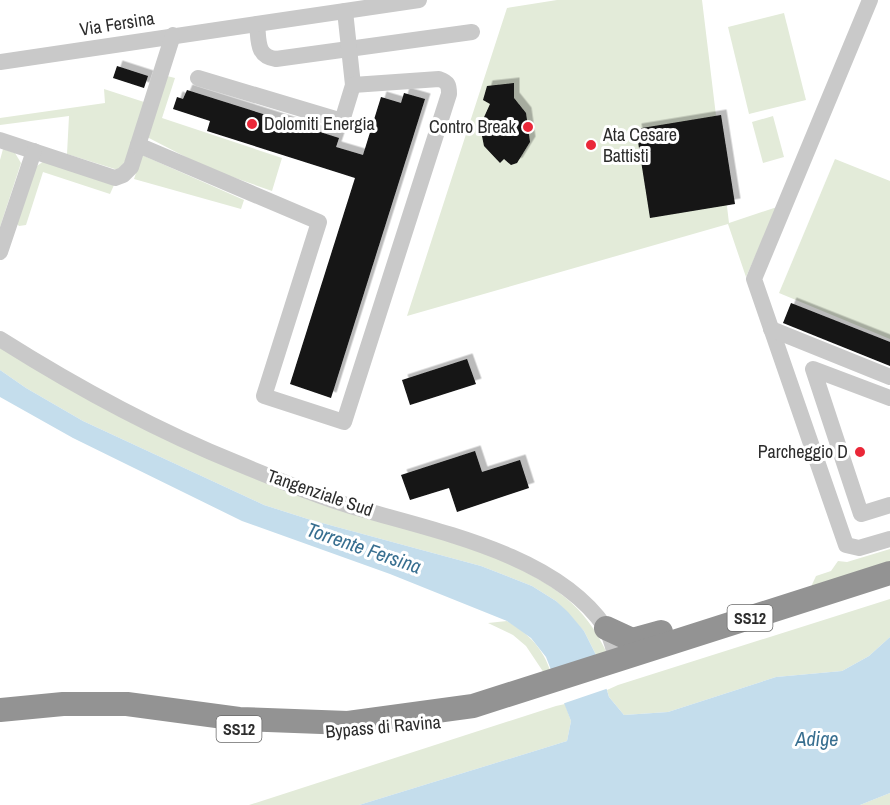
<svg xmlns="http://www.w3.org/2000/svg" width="890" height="805" viewBox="0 0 890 805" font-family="'Archivo Narrow',sans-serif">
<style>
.green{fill:#e3ebd9}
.water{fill:#c4ddec}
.pier{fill:#fff}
.building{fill:#131313;filter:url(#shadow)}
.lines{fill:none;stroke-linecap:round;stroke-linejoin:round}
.minor{stroke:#c9c9c9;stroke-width:16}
.highway{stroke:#939393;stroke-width:24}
.poi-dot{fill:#ea2738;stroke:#fff;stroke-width:2}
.labels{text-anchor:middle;stroke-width:6;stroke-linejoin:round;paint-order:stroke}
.shield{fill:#fff;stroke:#6b6b6b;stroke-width:1.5}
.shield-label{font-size:16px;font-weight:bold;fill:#2c2c2c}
.street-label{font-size:18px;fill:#2c2c2c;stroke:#fff}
.poi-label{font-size:18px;fill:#2c2c2c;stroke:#fff;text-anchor:start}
.water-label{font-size:20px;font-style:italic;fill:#386f90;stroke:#fff}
</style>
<defs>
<filter id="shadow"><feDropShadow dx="5.5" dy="-5.5" stdDeviation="0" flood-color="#0004"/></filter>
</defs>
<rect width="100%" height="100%" fill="#fff"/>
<!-- green -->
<g class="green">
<path d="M557 0H702L729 223 777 207 746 277 728 224 407 316 507 8Z"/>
<path d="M784 13 806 100 749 114 728 27Z"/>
<path d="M167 76 175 78 162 118 282 158 272 191 207 168 147 137Z"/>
<path d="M104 89 144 102 126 160 118 170 67 154 69 116 0 125V118L105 103Z"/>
<path d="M773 116 784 157 763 163 752 122Z"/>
<path d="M3 149 15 153 21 163 0 227V160Z"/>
<path d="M142 155 244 200 241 209 134 179Z"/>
<path d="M835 159 890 181V339L779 293Z"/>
<path d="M44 161 114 185 110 194 43 172 26 225 19 226 17 224 34 168Z"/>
<path d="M0 344 92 400 485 552C542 580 580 594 608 655L597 657 584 631 556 601 532 586 481 566 311 520 264 505 83 421 26 388 0 370Z"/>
<path d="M890 549V565L809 591 816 576 831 571 838 561 847 562Z"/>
<path d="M890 599V637L869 656 842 671 776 677 668 712 624 715 609 697 607 690 618 685Z"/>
<path d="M507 621C529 634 543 648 551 673L546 676 526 646 513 635 488 623Z"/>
<path d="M565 704 571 721 567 741 359 805H249L556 706Z"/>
<path d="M890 793V805H860Z"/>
</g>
<!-- water -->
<path class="water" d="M0 370 26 388 83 421 264 505 311 520 481 566 532 586 556 601 568 612 584 631 597 657 609 697 624 715 668 712 776 677 842 671 869 656 890 637V793L860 805H359L567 741 571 721 546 657 531 638 507 621 390 574 242 521 73 438 0 397Z"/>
<!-- pier -->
<path class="pier" d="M600 657 609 688 562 704 549 675Z"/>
<!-- building -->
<g class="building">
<path d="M117 66 148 76 144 88 113 78Z"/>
<path d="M514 83V98L526 113 530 142 517 163 511 165 504 159 500 163 484 146 480 126 490 104 483 100 487 86Z"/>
<path d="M187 90 339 138 336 147 363 155 381 97 401 103 404 93 425 99 331 398 290 384 355 178 207 131 210 121 173 109 177 97 183 99Z"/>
<path d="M721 115 735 204 650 218 636 129Z"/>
<path d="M791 303 890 342V366L783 323Z"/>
<path d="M467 359 476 384 410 405 402 380Z"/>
<path d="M475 451 482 472 520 460 529 488 457 512 449 488 410 500 401 475Z"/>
</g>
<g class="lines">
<!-- minor -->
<g class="minor">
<path d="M870 0 754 279 846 545 859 548 890 539"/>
<path d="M257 24C259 41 256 56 276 59L472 32"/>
<path d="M0 62 419 0"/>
<path d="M198 78 342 121 353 85 345 11"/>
<path d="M0 140 115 178 123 175 131 167 173 35"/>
<path d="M138 145 319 222 264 396 344 422 449 94C449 85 448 82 439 79L353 85"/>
<path d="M0 252 34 151"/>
<path d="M771 329 890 377"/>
<path d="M0 339C76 387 153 429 237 463 273 478 310 493 347 505 429 530 554 552 605 627 611 636 614 651 617 661"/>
<path d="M890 398 813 369 861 514 890 505"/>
</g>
<!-- highway -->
<g class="highway">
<path d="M606 628 632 640 661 632"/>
<path d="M0 710 63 704H127L239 719 348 723 473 706 890 573"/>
</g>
</g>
<!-- markers -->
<g class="poi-dot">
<circle cx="252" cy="124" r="6"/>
<circle cx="528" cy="127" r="6"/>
<circle cx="591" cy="145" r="6"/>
<circle cx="860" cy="452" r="6"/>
</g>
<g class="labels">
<!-- shield labels -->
<g class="shield">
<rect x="727.5" y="605" width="45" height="26" rx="4.5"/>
<rect x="216.5" y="716" width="45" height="26" rx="4.5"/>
</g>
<g class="shield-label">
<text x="750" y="624">SS12</text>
<text x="239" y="735">SS12</text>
</g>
<!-- street labels -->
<g class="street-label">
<text transform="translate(117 24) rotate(-9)" y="6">Via Fersina</text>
<text transform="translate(320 493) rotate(19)" y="6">Tangenziale Sud</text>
<text transform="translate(383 727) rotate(-5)" y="6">Bypass di Ravina</text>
</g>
<!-- poi labels -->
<g class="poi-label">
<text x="264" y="130">Dolomiti Energia</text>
<text x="516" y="133" text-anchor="end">Contro Break</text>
<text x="603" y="141">Ata Cesare<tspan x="603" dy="21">Battisti</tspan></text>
<text x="848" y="458" text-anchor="end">Parcheggio D</text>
</g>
<!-- water labels -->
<g class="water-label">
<text transform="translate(364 548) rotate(19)" y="7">Torrente Fersina</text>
<text x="817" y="746">Adige</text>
</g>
</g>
</svg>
